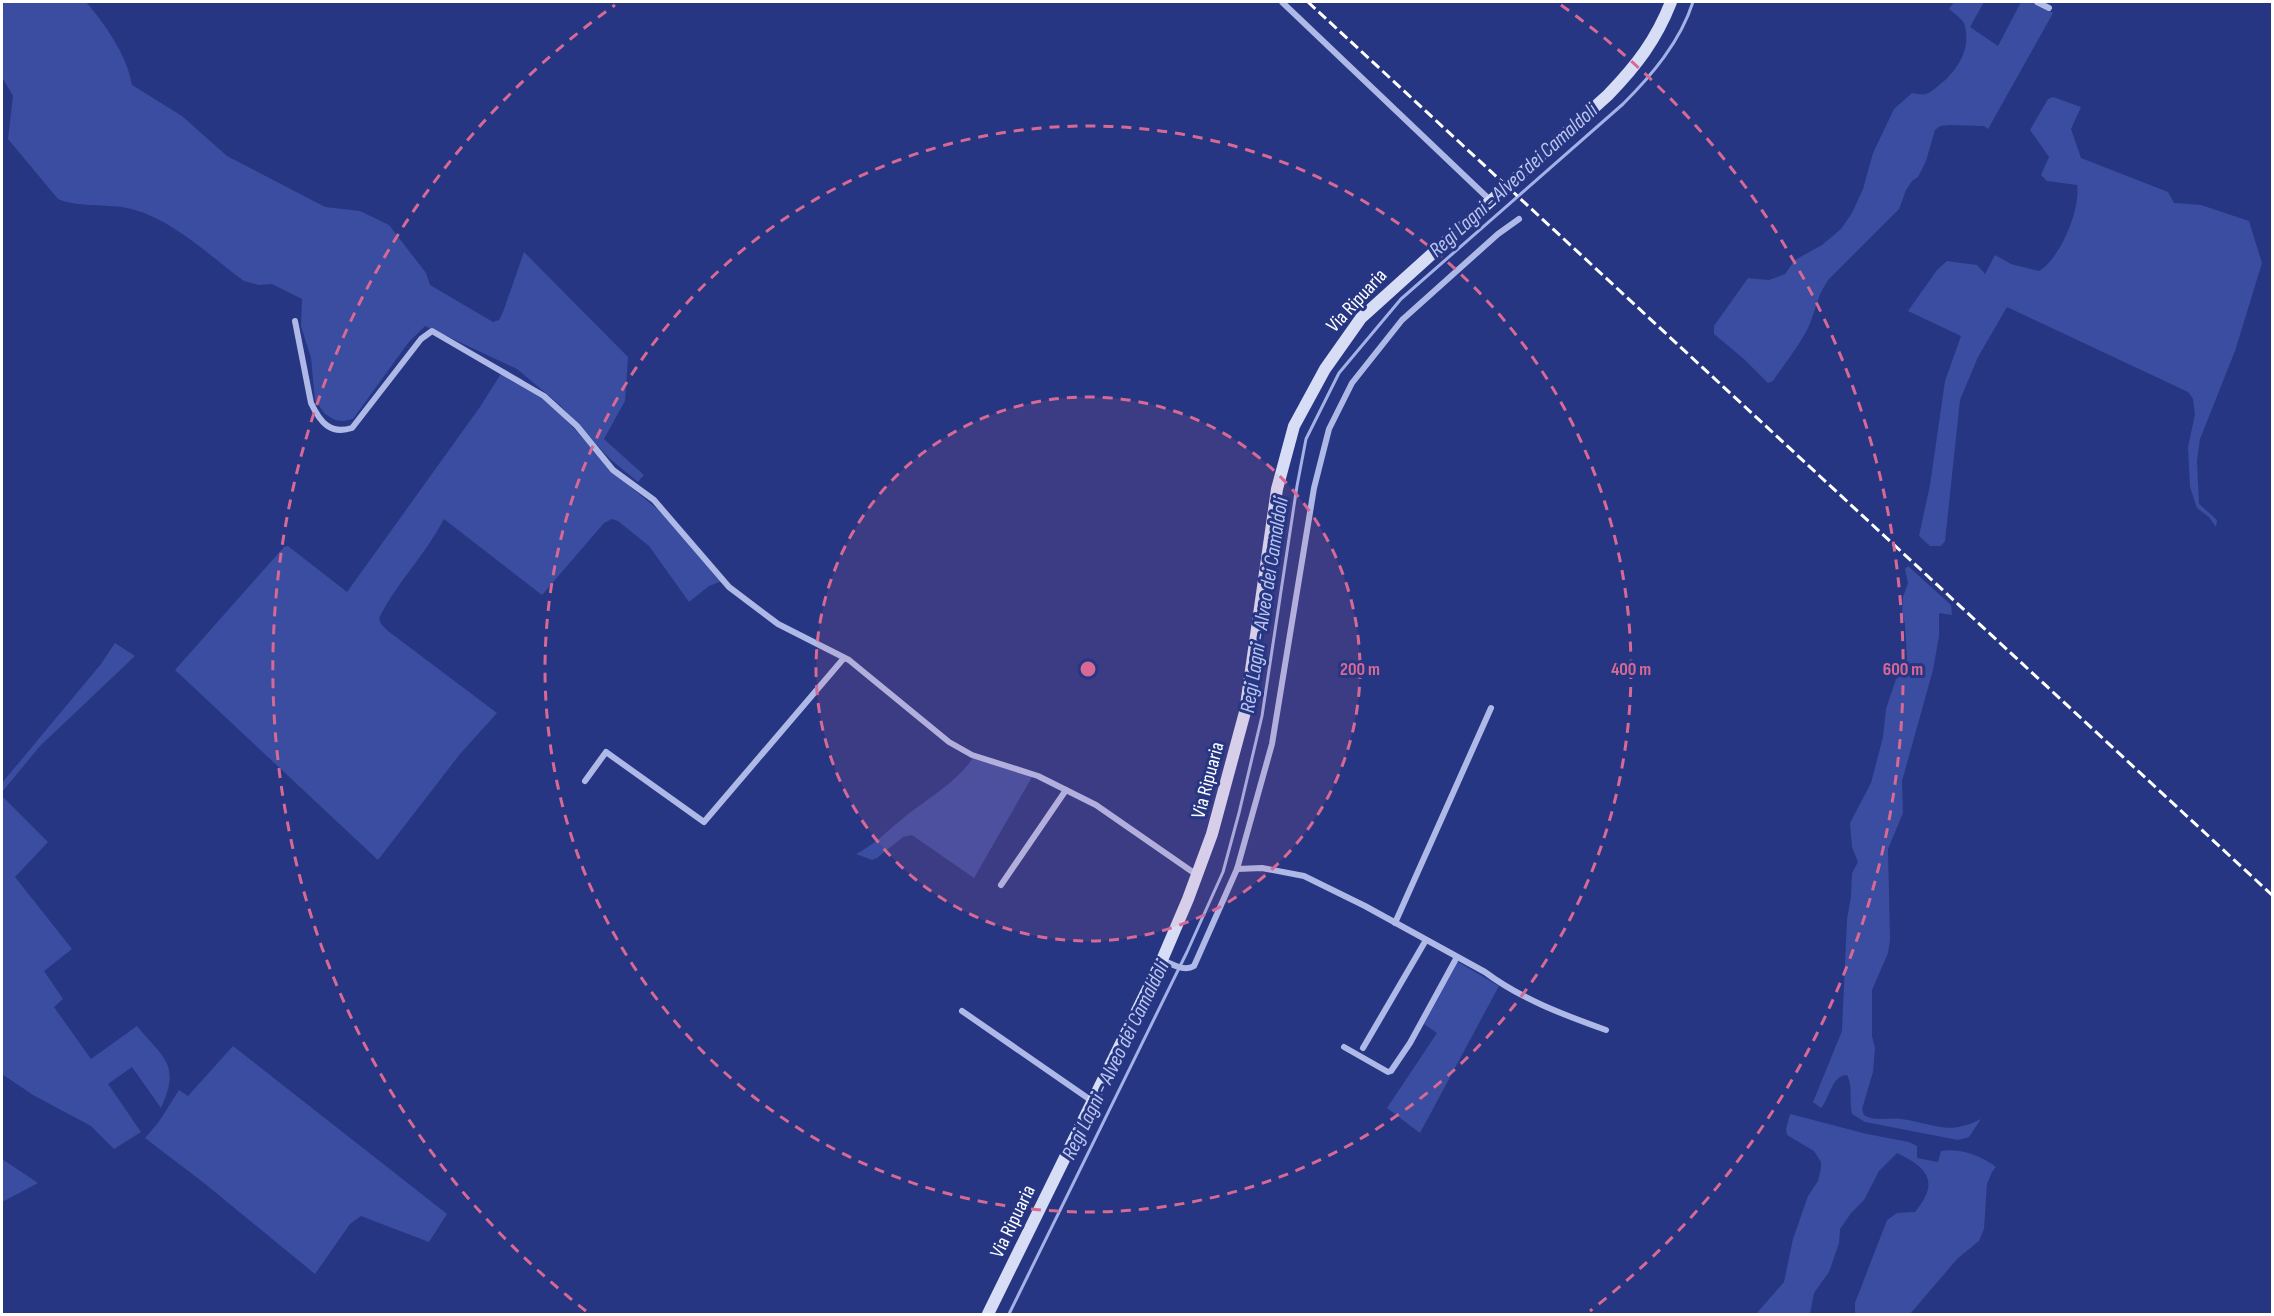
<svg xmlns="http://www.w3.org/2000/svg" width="2274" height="1316" viewBox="0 0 2274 1316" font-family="'Sofia Sans Condensed',sans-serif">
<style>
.green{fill:#3a4da0}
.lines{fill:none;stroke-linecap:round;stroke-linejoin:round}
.stream{stroke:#a3b1e8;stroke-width:3}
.street{stroke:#aeb9e7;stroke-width:6}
.secondary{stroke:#d8ddf6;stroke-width:12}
.rail{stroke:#fff;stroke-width:3;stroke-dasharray:10 4.5;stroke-linecap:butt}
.ring{fill:none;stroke:#d76994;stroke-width:3;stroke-dasharray:10 8}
.labels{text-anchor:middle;stroke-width:6;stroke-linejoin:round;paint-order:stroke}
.street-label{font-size:20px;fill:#fff;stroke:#263682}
.water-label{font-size:21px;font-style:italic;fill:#bac4ef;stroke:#263682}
.centre{fill:#d76994;stroke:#263682;stroke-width:3}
.ring-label{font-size:18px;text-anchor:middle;font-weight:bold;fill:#d76994;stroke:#263682;stroke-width:6;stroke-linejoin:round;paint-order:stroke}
</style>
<rect width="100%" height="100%" fill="#263682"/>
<!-- green -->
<g class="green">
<path d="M2 2H86C105 24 127 55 132 85L182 116 227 156 325 207 360 211 389 225 426 273 430 285 493 322 499 320 503 312 524 252 628 357 625 401 604 439 644 475 638 482 610 459 560 405 517 369 425 326 408 343 353 419 343 421 335 420 325 414 315 400 311 358 301 326 302 299 272 284 259 285 244 281C211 257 174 221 135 210 110 202 82 209 58 199L8 139 13 96 2 77Z"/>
<path d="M1954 2H1984L1970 27 1998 46 2021 2H2032L2053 13 1988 129 1984 126 1949 125 1940 126 1935 130 1926 161 1918 177 1912 181 1906 190 1899 209 1829 279C1816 297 1817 308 1809 326 1799 346 1785 363 1773 381L1768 383 1744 359 1714 334V326L1748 278 1769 280 1785 274 1795 260 1822 245 1841 229 1852 213 1863 189 1873 153 1894 109 1912 93C1917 94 1922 95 1926 94 1930 93 1934 89 1938 86 1956 72 1971 51 1965 26 1963 18 1954 14 1949 9Z"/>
<path d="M2053 97 2081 107 2071 129 2081 158 2168 192 2174 203 2201 205 2249 221 2262 263 2235 351 2200 439 2197 461 2199 504 2217 520 2216 527 2209 517 2197 508 2190 487 2188 447 2195 414 2193 399 2188 392 2007 307 1978 357 1960 400 1945 541 1941 546H1930L1919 536 1930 485 1945 381 1961 336 1908 311 1937 270 1947 261 1977 265 1985 274 1995 255 2011 264 2039 271C2060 259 2081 209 2077 185L2047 181 2041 175 2049 157 2030 130 2048 99Z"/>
<path d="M504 369 522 379 561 415 632 488 661 512 722 581 709 586 689 602 649 546 618 521 612 519 604 523 542 595 444 519C426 554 397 582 379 618L381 624 388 631 497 713 460 754 378 860 175 670 284 547 288 546 347 592 480 407Z"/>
<path d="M1908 566 1951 605 1952 615 1939 613V636L1933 670 1902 781 1903 813 1888 849 1890 940 1888 953 1872 990V1036L1875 1048 1873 1072 1862 1109 1864 1115C1875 1122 1890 1117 1902 1119 1936 1124 1947 1136 1981 1119L1969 1137 1958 1140 1865 1122 1852 1114C1849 1102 1853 1086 1847 1075 1831 1076 1830 1098 1821 1108L1813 1102 1842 1031 1847 919 1851 897 1852 873 1858 862 1852 847 1850 823 1871 783 1883 737 1886 709 1896 679 1904 673 1907 658 1905 624 1902 613 1903 597 1908 583 1905 569Z"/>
<path d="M115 643 135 656 40 746 2 792V783L101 664Z"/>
<path d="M973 758 1032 777 974 878 912 835 903 837 877 858 872 860 856 854C874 845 886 832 901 820 926 799 954 785 973 758Z"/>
<path d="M2 796 48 842 15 877 72 949 44 971 63 999 54 1007 91 1059 137 1026C164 1059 181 1064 161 1108L132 1067 108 1084 141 1132 114 1149 91 1126 33 1095 2 1074Z"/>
<path d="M1458 962 1499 986 1420 1133 1387 1108 1437 1033 1424 1024Z"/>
<path d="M233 1046 447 1214 429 1242 361 1216 350 1224 315 1274 204 1183 145 1138 158 1123 179 1090 188 1096Z"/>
<path d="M1790 1114 1867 1134 1909 1142 1917 1146V1158L1938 1162 1941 1151C1961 1148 1981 1156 1996 1167L1992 1172 1987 1184 1984 1229 1979 1241 1958 1258 1910 1314H1855V1303L1887 1220 1897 1213 1915 1212C1940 1182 1928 1168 1897 1153L1879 1171 1864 1200 1851 1213 1840 1229 1839 1243 1829 1272 1814 1293 1810 1314H1756L1784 1282 1793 1239 1808 1196 1818 1181 1821 1168V1162L1814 1151 1787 1135 1786 1129Z"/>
<path d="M2 1159 38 1183 2 1202Z"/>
</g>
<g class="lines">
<!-- stream -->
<path class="stream" d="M1009 1314 1187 952 1223 872 1239 813 1262 716 1297 486 1306 439 1339 373 1401 299 1623 104C1652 75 1680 42 1693 2"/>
<!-- street -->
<g class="street">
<path d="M1282 2 1491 201"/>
<path d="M2037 2 2049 8"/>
<path d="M295 321 311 403C320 422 330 435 352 428L421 339 432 331 544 396 577 426 613 470 654 500 729 587 778 624 849 660 949 742 972 755 1038 776 1096 805 1197 875"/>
<path d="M585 781 606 752 704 822 844 658"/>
<path d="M1237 869 1262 868 1304 876 1365 906 1485 972C1521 999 1564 1015 1606 1030"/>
<path d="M1001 885 1066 790"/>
<path d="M1395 923 1491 708"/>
<path d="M1162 960C1172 964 1184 972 1194 966L1237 869 1272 744 1314 488 1329 429 1352 383 1402 320 1498 234 1519 219"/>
<path d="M962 1011 1092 1101"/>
<path d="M1344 1047 1388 1072 1391 1071 1410 1043 1457 957"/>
<path d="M1363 1048 1426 940"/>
</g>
<!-- secondary -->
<path class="secondary" d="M988 1314 1162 960 1188 899 1212 834 1245 712 1277 489 1294 426 1325 369 1361 318 1608 95C1637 65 1656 40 1671 2"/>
<!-- rail -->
<path class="rail" d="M1308 2 2272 895"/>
</g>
<!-- distance rings -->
<circle cx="1088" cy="669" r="272" fill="#d76994" fill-opacity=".12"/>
<g class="ring">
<circle cx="1088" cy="669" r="272"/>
<circle cx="1088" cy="669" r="543"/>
<path d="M586 1311A815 815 0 0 1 615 5M1561 5A815 815 0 0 1 1590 1311"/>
</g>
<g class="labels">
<!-- street labels -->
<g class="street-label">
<text transform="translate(1356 300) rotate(-47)" y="7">Via Ripuaria</text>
<text transform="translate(1207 780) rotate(-75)" y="7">Via Ripuaria</text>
<text transform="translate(1012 1221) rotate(-64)" y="7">Via Ripuaria</text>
</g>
<!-- water labels -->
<g class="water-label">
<text transform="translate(1513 180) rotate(-42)" y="7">Regi Lagni - Alveo dei Camaldoli</text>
<text transform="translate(1264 605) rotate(-81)" y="7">Regi Lagni - Alveo dei Camaldoli</text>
<text transform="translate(1115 1060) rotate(-64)" y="7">Regi Lagni - Alveo dei Camaldoli</text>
</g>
</g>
<circle cx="1088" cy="669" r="9" class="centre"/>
<g class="ring-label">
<text x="1360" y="675">200 m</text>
<text x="1631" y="675">400 m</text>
<text x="1903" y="675">600 m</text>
</g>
<!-- border -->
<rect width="2274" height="1316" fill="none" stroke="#ffffff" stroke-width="6"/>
</svg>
